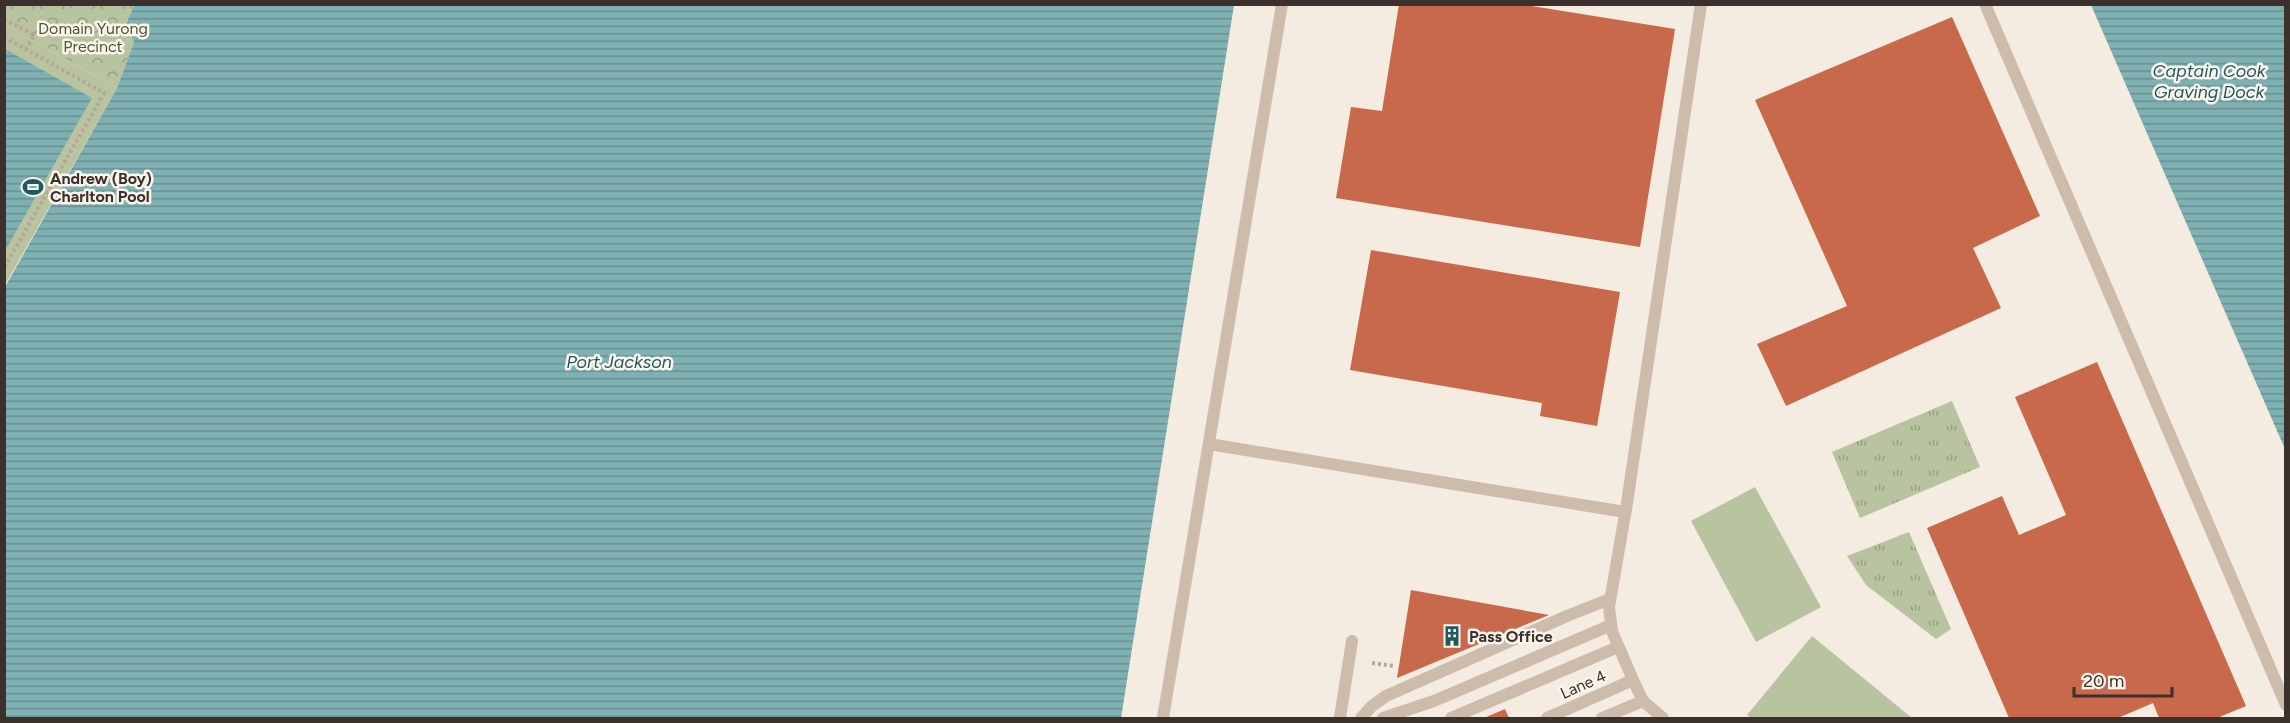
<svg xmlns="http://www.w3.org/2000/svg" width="2290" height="723" viewBox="0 0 2290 723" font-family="Figtree,sans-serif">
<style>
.grass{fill:url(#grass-tufts)}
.park{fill:url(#park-crowns)}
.pitch{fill:#b8c4a0}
.water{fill:url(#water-rules)}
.building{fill:#c8694b}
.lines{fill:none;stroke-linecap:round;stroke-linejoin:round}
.path{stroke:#b9a596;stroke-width:4;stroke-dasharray:3 3;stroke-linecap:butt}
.lane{stroke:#cdbbac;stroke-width:12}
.labels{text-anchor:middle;stroke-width:5;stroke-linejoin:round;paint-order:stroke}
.park-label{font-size:16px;fill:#4a5a2e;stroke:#fbf5ee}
.poi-label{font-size:16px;font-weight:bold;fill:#3b302b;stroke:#fbf5ee;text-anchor:start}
.street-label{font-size:16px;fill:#3b302b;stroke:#fbf5ee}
.water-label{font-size:18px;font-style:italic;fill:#1f5a5e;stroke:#fbf5ee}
</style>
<defs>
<pattern id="grass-tufts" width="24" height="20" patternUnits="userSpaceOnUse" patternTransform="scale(1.5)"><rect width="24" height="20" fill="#b8c4a0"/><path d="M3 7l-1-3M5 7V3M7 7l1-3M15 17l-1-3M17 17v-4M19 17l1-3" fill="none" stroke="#97a083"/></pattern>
<pattern id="park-crowns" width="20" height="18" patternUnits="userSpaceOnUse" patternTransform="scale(1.5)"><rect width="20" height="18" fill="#b8c4a0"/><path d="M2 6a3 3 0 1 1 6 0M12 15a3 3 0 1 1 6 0" fill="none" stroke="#97a083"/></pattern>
<pattern id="water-rules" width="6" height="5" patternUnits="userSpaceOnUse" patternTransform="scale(1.5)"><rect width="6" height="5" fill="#7fb0b2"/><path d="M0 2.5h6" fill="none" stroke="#699091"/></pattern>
</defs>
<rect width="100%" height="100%" fill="#f4ebe1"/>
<!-- grass -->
<g class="grass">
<path d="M1952 401 1980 467 1860 518 1832 452Z"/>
<path d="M1909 532 1951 629 1936 639 1866 585 1847 556Z"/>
</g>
<!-- park -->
<path class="park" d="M5 5H135L125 26 134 42 117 88 5 25Z"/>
<!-- pitch -->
<g class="pitch">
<path d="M5 25 117 88 5 285Z"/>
<path d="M1755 487 1821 607 1756 642 1691 521Z"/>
<path d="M1812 636 1912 718H1751L1747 715Z"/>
</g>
<!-- water -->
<g class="water">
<path d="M135 4 1234 5 1121 718H5V287L117 88 134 42 125 26Z"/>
<path d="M2091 5H2285V449Z"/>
<path d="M5 49 92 98 5 251Z"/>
</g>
<!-- building -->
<g class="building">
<path d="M1399 4H1520L1675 29 1640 247 1336 198 1351 107 1382 111Z"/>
<path d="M1952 17 2040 216 1973 248 2001 308 1786 406 1757 344 1847 306 1755 100Z"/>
<path d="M1371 250 1620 292 1597 426 1540 416 1542 403 1350 370Z"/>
<path d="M2097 362 2246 706 2217 718H2159L2153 703 2118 718H2009L1927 528 2002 496 2019 535 2066 515 2015 397Z"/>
<path d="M1411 590 1549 615 1397 678Z"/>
<path d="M1505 709 1509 718H1484Z"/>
</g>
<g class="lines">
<!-- path -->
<g class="path">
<path d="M4 19 34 35 26 49"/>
<path d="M4 37 104 93 4 268"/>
<path d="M1372 663 1394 666"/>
</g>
<!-- lane -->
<g class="lane">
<path d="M1985 4 2286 705"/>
<path d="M1209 444 1625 512"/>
<path d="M1163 718 1282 4"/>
<path d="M1340 718 1352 641"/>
<path d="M1361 718 1372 706 1386 696 1567 616 1610 599"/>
<path d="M1383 718 1434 701 1611 625"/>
<path d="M1451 718 1618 647"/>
<path d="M1547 718 1633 680"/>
<path d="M1602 718 1643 701"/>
<path d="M1663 718 1643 701 1633 680 1612 631 1609 607 1627 503 1701 4"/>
</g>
</g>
<!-- icons -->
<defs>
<g id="stadium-bare" transform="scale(1.62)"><path d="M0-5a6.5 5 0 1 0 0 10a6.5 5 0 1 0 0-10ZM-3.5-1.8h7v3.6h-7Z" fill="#1f5a5e" stroke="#fbf5ee" stroke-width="2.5" paint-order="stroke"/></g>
<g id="building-bare" transform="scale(1.62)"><path d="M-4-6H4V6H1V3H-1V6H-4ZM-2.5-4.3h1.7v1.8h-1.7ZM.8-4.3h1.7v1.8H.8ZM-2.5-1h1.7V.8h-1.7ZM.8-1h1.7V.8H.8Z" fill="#1f5a5e" stroke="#fbf5ee" stroke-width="2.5" paint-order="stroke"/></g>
</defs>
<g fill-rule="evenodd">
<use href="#stadium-bare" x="33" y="187"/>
<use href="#building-bare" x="1452" y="636"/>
</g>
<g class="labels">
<!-- park labels -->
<g class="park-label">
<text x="93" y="34">Domain Yurong<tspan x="93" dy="18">Precinct</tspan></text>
</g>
<!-- poi labels -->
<g class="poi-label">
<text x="50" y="184">Andrew (Boy)<tspan x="50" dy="18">Charlton Pool</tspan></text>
<text x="1469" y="642">Pass Office</text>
</g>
<!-- street labels -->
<g class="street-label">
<text transform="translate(1583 684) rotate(-24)" y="6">Lane 4</text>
</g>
<!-- water labels -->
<g class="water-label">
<text x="2209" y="77">Captain Cook<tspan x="2209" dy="21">Graving Dock</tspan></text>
<text x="619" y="368">Port Jackson</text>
</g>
</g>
<!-- border -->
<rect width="2290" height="723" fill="none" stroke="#3b302b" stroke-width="12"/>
<!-- scale -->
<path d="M2074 687v9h98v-9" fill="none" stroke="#3b302b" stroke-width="3"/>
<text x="2083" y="687" font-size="18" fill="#3b302b" stroke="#fbf5ee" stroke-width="4.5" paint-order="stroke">20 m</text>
</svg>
